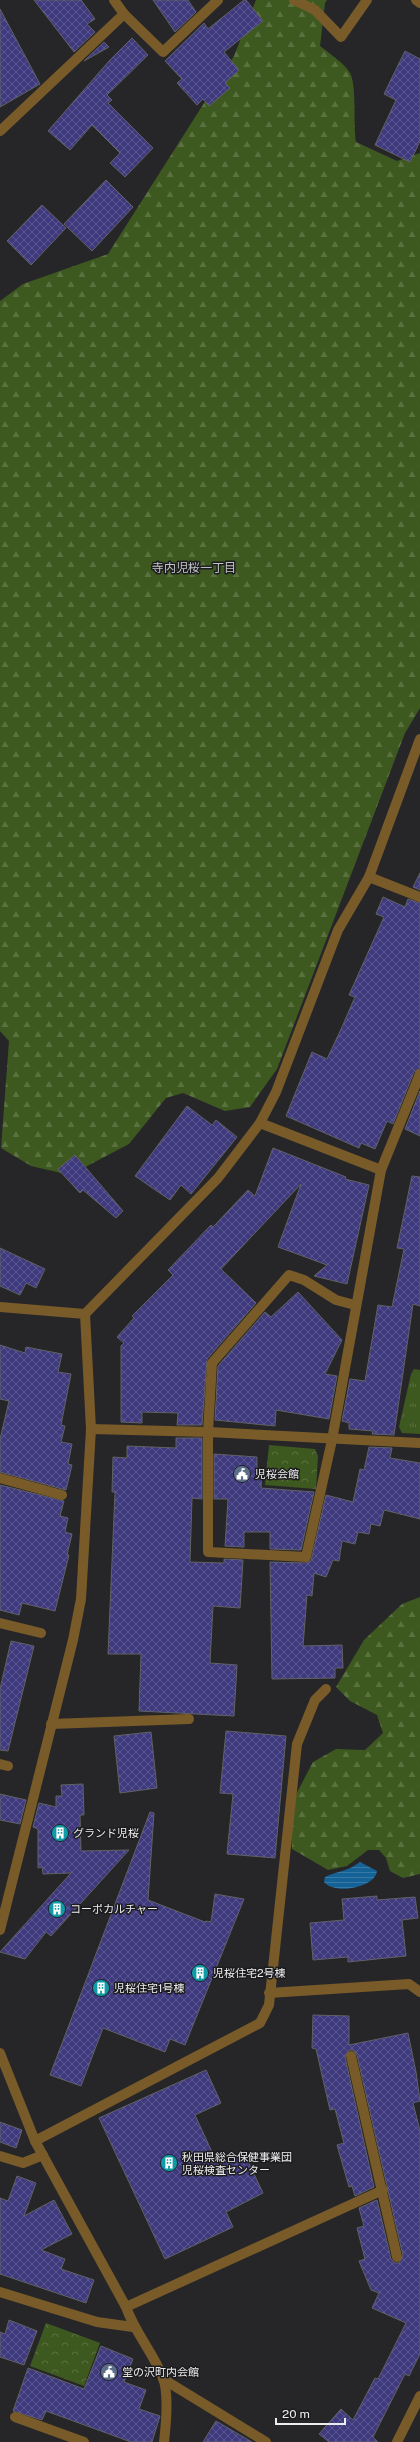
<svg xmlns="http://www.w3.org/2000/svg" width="420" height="2442" viewBox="0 0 420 2442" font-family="'Public Sans','Noto Sans JP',sans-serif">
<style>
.grass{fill:url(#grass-tufts)}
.forest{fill:url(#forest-firs)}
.park{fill:url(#park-crowns)}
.water{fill:url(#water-rules)}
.building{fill:url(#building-cross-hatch);stroke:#616165}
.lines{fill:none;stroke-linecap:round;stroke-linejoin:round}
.minor{stroke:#785b29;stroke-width:10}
.labels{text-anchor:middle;stroke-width:3;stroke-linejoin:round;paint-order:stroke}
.poi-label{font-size:11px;fill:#ececee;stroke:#1c1c1f;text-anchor:start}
.neighbourhood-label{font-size:12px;fill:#c2c3c6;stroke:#1c1c1f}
</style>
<defs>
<pattern id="grass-tufts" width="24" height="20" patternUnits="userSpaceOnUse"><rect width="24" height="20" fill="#3e591f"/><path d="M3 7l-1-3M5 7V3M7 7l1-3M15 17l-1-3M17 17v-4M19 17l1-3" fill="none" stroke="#5a7140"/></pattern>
<pattern id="forest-firs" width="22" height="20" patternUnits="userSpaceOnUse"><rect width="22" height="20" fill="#3e591f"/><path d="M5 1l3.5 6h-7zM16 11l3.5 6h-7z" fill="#5a7140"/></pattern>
<pattern id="park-crowns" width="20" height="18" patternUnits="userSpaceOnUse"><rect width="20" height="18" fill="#3e591f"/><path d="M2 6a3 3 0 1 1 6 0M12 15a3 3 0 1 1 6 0" fill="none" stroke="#5a7140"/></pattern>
<pattern id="water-rules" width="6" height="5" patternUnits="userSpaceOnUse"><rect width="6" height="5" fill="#156297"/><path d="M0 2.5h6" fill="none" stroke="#3779a6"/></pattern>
<pattern id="building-cross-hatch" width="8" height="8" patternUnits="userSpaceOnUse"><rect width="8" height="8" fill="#3f3a7e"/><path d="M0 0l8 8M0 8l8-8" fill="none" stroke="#5b5791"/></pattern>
</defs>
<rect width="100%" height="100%" fill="#262629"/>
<!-- grass -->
<path class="grass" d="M414 1369 420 1370V1434L402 1433 399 1427 411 1374Z"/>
<!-- forest -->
<g class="forest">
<path d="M256 0H327L325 3 320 46C330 54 343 62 350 73 357 86 353 125 356 142L397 161 420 153V708L405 733 277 1069 250 1107 225 1111 183 1093 166 1098 129 1144 70 1175 31 1166 1 1148 9 1041 0 1031V301L23 284 108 254 234 56Z"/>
<path d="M420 1597V1874L403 1878 390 1871 386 1858 379 1850H368L347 1866 328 1870 292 1849 291 1804 313 1762 336 1749 365 1750 383 1733 377 1715 350 1701 336 1687 364 1640 402 1604Z"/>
</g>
<!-- park -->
<g class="park">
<path d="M269 1445 315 1449 318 1456 316 1489 265 1485Z"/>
<path d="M46 2323 100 2343 84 2386 30 2366Z"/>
</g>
<!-- water -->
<path class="water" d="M360 1862 377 1871C375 1888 334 1895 324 1882L325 1877C337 1871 347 1872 360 1862Z"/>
<!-- building -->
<g class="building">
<path d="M34 0H81L95 19 87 24 95 32 74 52Z"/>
<path d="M153 0H188L196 12 175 32Z"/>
<path d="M244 0H246L263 21 224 52 239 70 225 83 230 88 209 106 203 99 197 105 177 83 182 79 165 61 204 23 208 29Z"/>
<path d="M0 9 40 84 0 107Z"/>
<path d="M132 38 148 55 107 95 112 100 108 103 153 148 125 177 110 163 120 153 92 125 70 150 48 131 110 60Z"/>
<path d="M104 42 109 47 84 61Z"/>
<path d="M405 51 420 59V141L410 162 375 145 396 100 384 94Z"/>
<path d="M106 180 133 207 92 251 64 224Z"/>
<path d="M42 205 66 228 31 265 7 241Z"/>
<path d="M420 873V890L413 887Z"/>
<path d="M383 897 405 907 408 899 420 903V1068L414 1072 393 1124 387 1121 375 1149 361 1143 359 1148 286 1116 312 1052 327 1059 342 1027 355 997 349 995 384 917 376 914Z"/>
<path d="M420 1091V1136L405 1129Z"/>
<path d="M187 1106 212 1125 216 1120 237 1137 191 1194 181 1185 170 1200 135 1176Z"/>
<path d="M273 1148 346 1177 345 1179 369 1185 347 1284 314 1276 327 1265 278 1247 301 1184 221 1269 256 1303 207 1359 202 1425H177L178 1413 142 1412V1423L121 1422V1346L124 1343 117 1337 134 1318 132 1316 173 1275 168 1270 211 1225 213 1227 248 1190 255 1196Z"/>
<path d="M75 1155 123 1211 116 1218 83 1190 80 1193 58 1169Z"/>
<path d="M412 1176 420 1177V1306L413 1304 394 1435 372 1434 373 1431 349 1429V1423L342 1421 350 1379 365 1381 378 1305 392 1307 404 1249 397 1248Z"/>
<path d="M0 1248 45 1269 36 1288 26 1283 20 1295 0 1286Z"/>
<path d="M298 1292 342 1340 325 1374 337 1376 329 1419 276 1410 275 1426 215 1420 218 1366 265 1312 271 1317Z"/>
<path d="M0 1345 25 1353 26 1347 62 1354 58 1372 71 1374 61 1425 65 1426 61 1442 72 1444 68 1464 72 1465 66 1490 0 1472V1439L9 1401 0 1399Z"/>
<path d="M176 1438H202V1499L192 1498 190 1562 224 1563V1559L243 1560 240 1608 213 1606 210 1663 237 1665 234 1716 139 1711 141 1654H108L115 1492H112L113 1457 127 1458V1446L176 1448Z"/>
<path d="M369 1447 392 1448 390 1458 420 1463V1519L384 1510 380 1526 371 1524 369 1534 358 1532 355 1544 342 1541 339 1561 333 1560 326 1577 314 1573 312 1596 307 1595 303 1646 342 1645 343 1668H335V1678L272 1679 270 1562 306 1563 311 1561 326 1495 353 1502 360 1469 364 1470Z"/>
<path d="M214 1454 257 1457V1468L262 1469 261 1488 314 1492 301 1550 270 1549V1532H244V1547L225 1546 228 1499H214Z"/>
<path d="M0 1485 64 1501 60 1516 68 1518 65 1532 72 1534 67 1555H69L55 1611 22 1603 19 1615 0 1610Z"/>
<path d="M11 1641 34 1646 8 1751 0 1750V1689Z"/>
<path d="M226 1731 286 1736 275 1858 227 1854 233 1794 220 1793Z"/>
<path d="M151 1732 157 1788 120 1793 114 1736Z"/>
<path d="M83 1784 84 1815H80L81 1851 129 1850 51 1936 46 1932 25 1959 0 1952 71 1873 43 1874 42 1867 38 1868V1829L33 1827 39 1803 56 1807V1796H62L61 1785Z"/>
<path d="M0 1794 26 1800 20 1824 0 1820Z"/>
<path d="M150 1812 154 1813 148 1900 205 1922 206 1921 211 1922 215 1894 244 1899 185 2045 170 2039 165 2052 103 2028 81 2086 50 2075Z"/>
<path d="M377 1896V1900L415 1897 418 1918 402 1920 406 1956 348 1962V1957L313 1960 310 1923 344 1920 342 1899Z"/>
<path d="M313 2015 349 2016V2045L408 2033 416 2072 420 2101 413 2103 420 2131V2354L409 2376 405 2374 373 2437 378 2442H329L319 2434 341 2409 353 2420 375 2378 378 2379 406 2323 372 2308 379 2293 371 2290 359 2261 365 2259 357 2228 364 2226 359 2208 377 2200 391 2259 395 2263H399L403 2256 357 2055 353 2050H349L345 2057 374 2187 355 2196 352 2186 349 2187 337 2145 344 2143 335 2109 330 2110 316 2049 312 2048Z"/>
<path d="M206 2070 221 2103 195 2115 218 2165 244 2153 263 2193 226 2212 233 2227 165 2259 99 2118Z"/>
<path d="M0 2122 22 2130 16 2148 0 2142Z"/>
<path d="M17 2176 36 2183 24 2216 54 2200 72 2234 41 2250 65 2259 61 2269 94 2280 86 2303 0 2274V2198L8 2201Z"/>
<path d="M9 2320 37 2331 24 2365 0 2357V2332L5 2334Z"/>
<path d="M101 2346 133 2359 124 2382 146 2390 139 2409 160 2416 152 2442H131L46 2411 42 2420 13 2411 28 2368 84 2389Z"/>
<path d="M216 2421 252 2442H203Z"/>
</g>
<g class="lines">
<!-- minor -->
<g class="minor">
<path d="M294 0 315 10 341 37 367 0"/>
<path d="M416 0 420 3"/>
<path d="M124 14 163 52 218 0"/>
<path d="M0 131 124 14 114 0"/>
<path d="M369 877 420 897"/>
<path d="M260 1123 381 1170"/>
<path d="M355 1305 336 1300 304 1280 289 1275 212 1363 208 1432V1552L306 1557 332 1440 381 1170 420 1074"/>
<path d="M0 1307 85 1314"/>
<path d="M91 1429 208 1432 420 1443"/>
<path d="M0 1478 62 1495"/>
<path d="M0 1623 41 1633"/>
<path d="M51 1724 189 1719"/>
<path d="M0 1764 8 1766"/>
<path d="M0 1930 73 1640 81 1599 91 1429 85 1314 218 1178 260 1123 276 1092 338 930 369 877 420 739"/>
<path d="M269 1993 409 1984 420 1992"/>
<path d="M0 2053 35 2141 126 2307C135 2333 154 2354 163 2378 169 2394 166 2425 164 2442"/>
<path d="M351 2056 397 2257"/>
<path d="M35 2141 260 2023 269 2005 297 1744 315 1700 326 1689"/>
<path d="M0 2156 23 2163 43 2155"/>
<path d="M0 2292 97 2322 133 2327"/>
<path d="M126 2307 383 2190"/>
<path d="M163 2379 266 2442"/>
<path d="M15 2417 84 2442"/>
<path d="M397 2442 420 2396"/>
</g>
</g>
<!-- icons -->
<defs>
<g id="civic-disc" transform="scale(0.9)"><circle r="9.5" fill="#5c6f8a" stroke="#1c1c1f"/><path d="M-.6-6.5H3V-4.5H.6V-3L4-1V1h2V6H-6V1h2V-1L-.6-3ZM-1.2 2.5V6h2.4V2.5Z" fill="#fff"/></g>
<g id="building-disc" transform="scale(0.9)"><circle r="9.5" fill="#0f9aa8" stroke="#1c1c1f"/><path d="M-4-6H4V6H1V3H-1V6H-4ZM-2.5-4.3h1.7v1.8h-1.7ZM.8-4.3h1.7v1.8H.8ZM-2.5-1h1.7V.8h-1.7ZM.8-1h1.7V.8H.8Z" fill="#fff"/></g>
</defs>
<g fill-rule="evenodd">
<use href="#civic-disc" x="242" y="1474"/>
<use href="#building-disc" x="60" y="1833"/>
<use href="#building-disc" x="57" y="1909"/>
<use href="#building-disc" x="200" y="1973"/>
<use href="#building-disc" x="101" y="1988"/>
<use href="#building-disc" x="169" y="2163"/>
<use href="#civic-disc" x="109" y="2372"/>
</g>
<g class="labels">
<!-- poi labels -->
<g class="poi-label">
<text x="255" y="1478">児桜会館</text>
<text x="73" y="1837">グランド児桜</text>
<text x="70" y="1913">コーポカルチャー</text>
<text x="213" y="1977">児桜住宅2号棟</text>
<text x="114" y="1992">児桜住宅1号棟</text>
<text x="182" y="2161">秋田県総合保健事業団<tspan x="182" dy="13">児桜検査センター</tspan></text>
<text x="122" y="2376">堂の沢町内会館</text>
</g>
<!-- neighbourhood labels -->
<g class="neighbourhood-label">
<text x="194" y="572">寺内児桜一丁目</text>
</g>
</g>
<!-- scale -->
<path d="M276 2418v6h69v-6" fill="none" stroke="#ececee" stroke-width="2"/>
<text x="282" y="2418" font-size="12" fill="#ececee" stroke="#1c1c1f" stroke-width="3" paint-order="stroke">20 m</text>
</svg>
